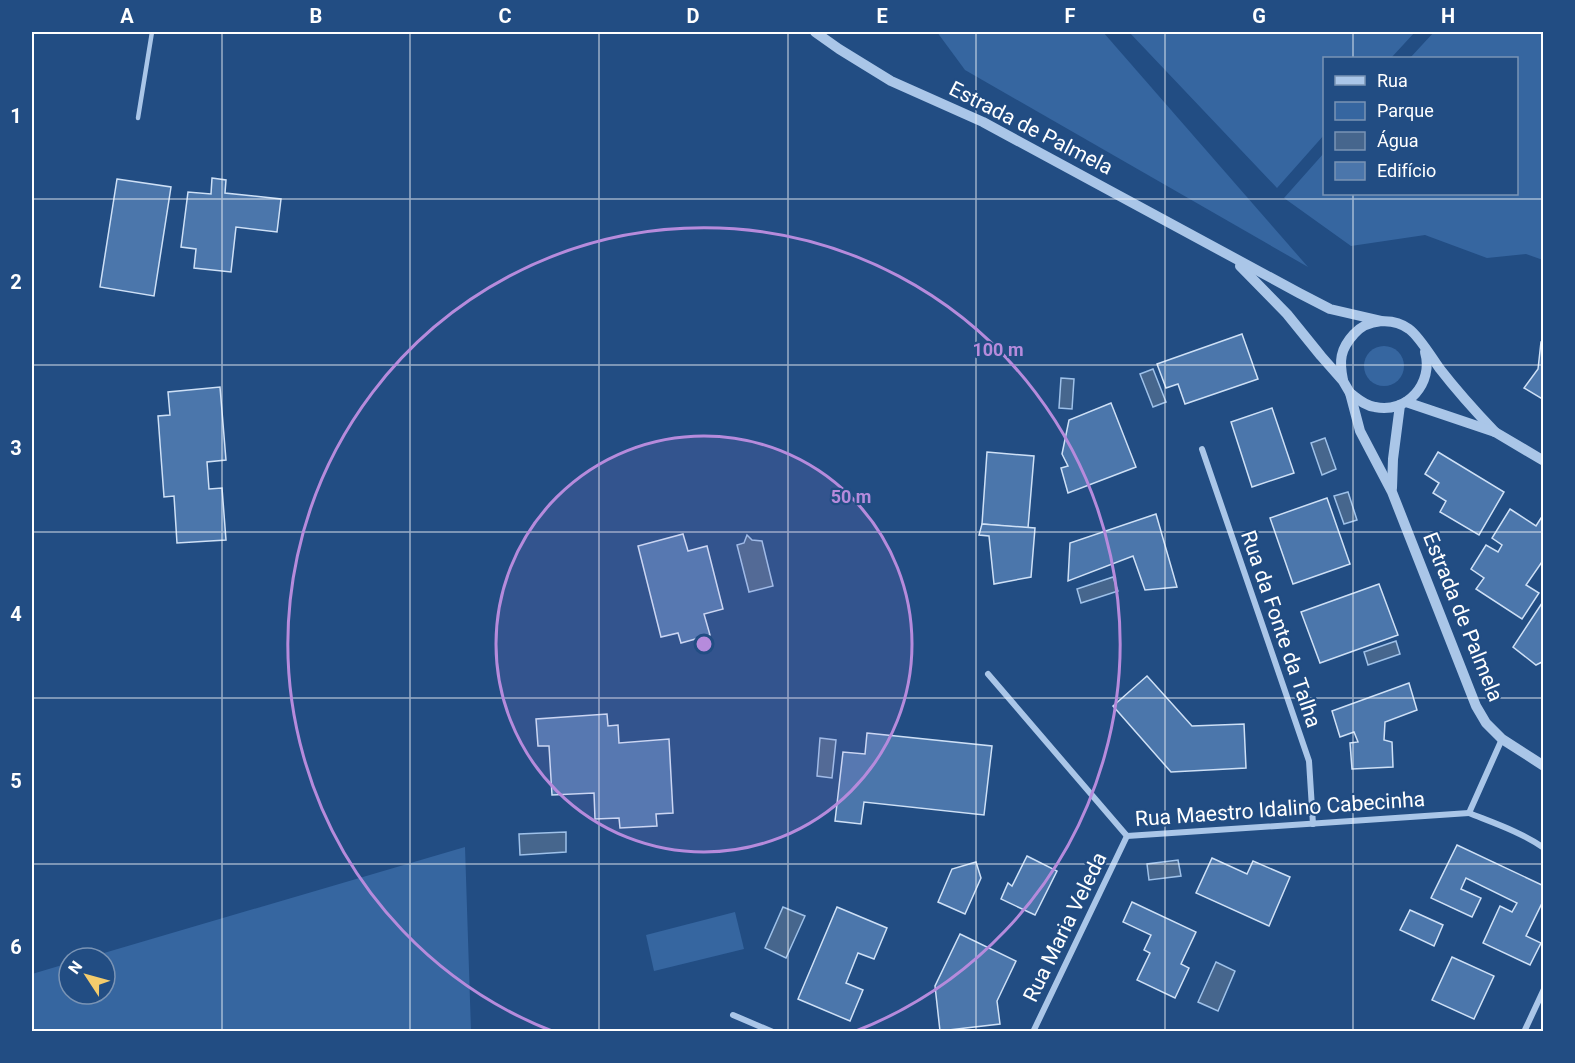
<svg xmlns="http://www.w3.org/2000/svg" width="1575" height="1063" viewBox="0 0 1575 1063" font-family="Roboto,sans-serif">
<style>
.green{fill:#3666a0}
.water{fill:#46668d;stroke:#9ec1e9;stroke-width:1.5}
.building{fill:#4b76ab;stroke:#cee0f6;stroke-width:1.5}
.lines{fill:none;stroke-linecap:round;stroke-linejoin:round}
.service{stroke:#aac6e8;stroke-width:4.5}
.minor{stroke:#aac6e8;stroke-width:6}
.tertiary{stroke:#aac6e8;stroke-width:10}
.grid{fill:none;stroke:#fff;stroke-width:1.5;stroke-opacity:0.55}
.ring{fill:none;stroke:#b68bdc;stroke-width:3}
.labels{text-anchor:middle;stroke-width:4.5;stroke-linejoin:round;paint-order:stroke}
.street-label{font-size:21px;fill:#fff;stroke:#224d83}
.centre{fill:#b68bdc;stroke:#224d83;stroke-width:3}
.ring-label{font-size:18px;text-anchor:middle;font-weight:bold;fill:#b68bdc;stroke:#224d83;stroke-width:4.5;stroke-linejoin:round;paint-order:stroke}
.neatline{fill:none;stroke:#fff;stroke-width:2}
.grid-label{font-size:20px;text-anchor:middle;font-weight:bold;fill:#fff}
</style>
<rect width="100%" height="100%" fill="#224d83"/>
<!-- green -->
<g class="green">
<path d="M937 32H1103L1308 267 965 70Z"/>
<path d="M1129 32H1415L1391 58H1324V135L1277 188Z"/>
<path d="M1434 32H1543V260L1526 254 1487 258 1425 235 1351 246 1284 198 1324 153V194H1516V58H1410Z"/>
<circle cx="1384" cy="366" r="20"/>
<path d="M465 847 471 1031H32V974L69 963V994H105V958H87Z"/>
<path d="M735 912 744 949 654 971 646 935Z"/>
</g>
<!-- water -->
<g class="water">
<path d="M1153 369 1166 402 1153 407 1140 374Z"/>
<path d="M1061 378 1074 379 1072 409 1059 408Z"/>
<path d="M1325 438 1336 469 1322 475 1311 443Z"/>
<path d="M1348 492 1357 520 1344 524 1334 496Z"/>
<path d="M747 535 752 540 762 541 773 586 749 592 737 545 744 543Z"/>
<path d="M1113 577 1118 591 1081 603 1077 589Z"/>
<path d="M1396 641 1400 654 1368 665 1364 652Z"/>
<path d="M820 738 836 740 832 778 817 776Z"/>
<path d="M566 832V852L520 855 519 834Z"/>
<path d="M1178 860 1181 876 1149 880 1147 864Z"/>
<path d="M783 907 805 916 786 958 765 948Z"/>
<path d="M1216 962 1235 971 1218 1011 1198 1002Z"/>
</g>
<!-- building -->
<g class="building">
<path d="M212 178 226 180 225 193 281 199 277 232 236 227 231 272 194 268 196 249 181 247 188 192 211 194Z"/>
<path d="M117 179 171 187 154 296 100 287Z"/>
<path d="M1242 334 1258 379 1185 404 1178 384 1166 388 1157 364Z"/>
<path d="M1541 342H1544V400L1524 388 1538 369Z"/>
<path d="M220 387 226 460 207 462 209 489 222 488 226 540 177 543 174 496 164 497 158 416 170 415 168 392Z"/>
<path d="M1111 403 1136 467 1068 493 1061 468 1068 466 1062 454 1069 420Z"/>
<path d="M1272 408 1294 473 1252 487 1231 422Z"/>
<path d="M987 452 1034 456 1028 528 982 524Z"/>
<path d="M1438 452 1504 492 1479 535 1440 512 1446 501 1433 493 1439 483 1425 474Z"/>
<path d="M1327 498 1350 564 1293 584 1270 518Z"/>
<path d="M1510 509 1536 526 1541 518 1544 520V559L1526 585 1539 593 1522 619 1476 589 1484 578 1471 569 1486 545 1498 552 1502 545 1492 538Z"/>
<path d="M1156 514 1177 587 1145 590 1133 556 1068 581 1070 543Z"/>
<path d="M982 524 1035 528 1031 577 994 584 989 536 979 535Z"/>
<path d="M683 534 688 551 707 546 723 609 704 614 710 635 681 643 678 633 661 637 638 546Z"/>
<path d="M1379 584 1398 635 1320 663 1301 612Z"/>
<path d="M1544 600V661L1536 665 1513 647Z"/>
<path d="M1147 676 1192 726 1244 724 1246 768 1171 772 1113 706Z"/>
<path d="M1409 683 1417 710 1385 722 1384 740 1392 742 1393 767 1352 769 1350 743 1358 742 1354 732 1340 737 1332 711Z"/>
<path d="M607 714 608 726 618 725 619 743 669 739 673 813 656 814 657 826 620 828 619 818 595 819 594 793 552 795 549 746H538L536 719Z"/>
<path d="M867 733 992 746 984 815 864 802 861 824 835 821 843 752 865 754Z"/>
<path d="M1457 845 1544 886V899L1526 936 1541 943 1530 965 1483 943 1500 906 1512 912 1517 903 1466 878 1461 889 1481 898 1472 917 1431 898Z"/>
<path d="M1027 856 1057 871 1035 915 1001 899 1008 883 1012 886Z"/>
<path d="M1212 858 1247 874 1253 861 1290 877 1269 926 1196 893Z"/>
<path d="M976 862 981 878 965 914 938 902 952 869Z"/>
<path d="M1132 902 1196 932 1181 964 1189 968 1175 998 1137 980 1150 953 1144 950 1151 935 1123 922Z"/>
<path d="M837 907 887 928 874 959 858 953 846 983 863 990 850 1021 798 999Z"/>
<path d="M1410 910 1443 925 1434 946 1400 930Z"/>
<path d="M960 934 1016 961 997 1001 1000 1024 940 1031 935 986Z"/>
<path d="M1452 957 1494 976 1474 1019 1432 1000Z"/>
</g>
<g class="lines">
<!-- service -->
<path class="service" d="M138 118 152 32"/>
<!-- minor -->
<g class="minor">
<path d="M1202 449 1309 761 1313 824"/>
<path d="M988 674 1127 836 1469 813"/>
<path d="M1502 739 1469 813C1494 823 1521 832 1544 848"/>
<path d="M733 1015 773 1032"/>
<path d="M1033 1032 1127 836"/>
<path d="M1524 1032 1544 989"/>
</g>
<!-- tertiary -->
<g class="tertiary">
<path d="M815 32 839 49 891 81 983 122 1299 293 1330 309 1382 321"/>
<path d="M1240 266 1287 314 1321 356 1343 381 1350 393 1360 431 1392 492 1476 706 1486 723 1502 739 1544 766"/>
<path d="M1343 380C1339 361 1340 349 1354 334 1367 319 1393 317 1409 329 1419 336 1432 358 1440 369 1457 391 1475 411 1495 432"/>
<path d="M1350 393C1358 399 1365 406 1375 407 1407 414 1434 383 1425 352"/>
<path d="M1406 402 1495 432 1544 461"/>
<path d="M1392 488 1393 459 1400 405"/>
</g>
</g>
<!-- grid -->
<path class="grid" d="M222 32V1032M410 32V1032M599 32V1032M788 32V1032M976 32V1032M1165 32V1032M1353 32V58M1353 194V1032M32 199H1544M32 365H1544M32 532H1544M32 698H1544M32 864H1544"/>
<!-- distance rings -->
<circle cx="704" cy="644" r="208" fill="#b68bdc" fill-opacity=".12"/>
<g class="ring">
<circle cx="704" cy="644" r="208"/>
<path d="M552 1031A416 416 0 1 1 856 1031"/>
</g>
<g class="labels">
<!-- street labels -->
<g class="street-label">
<text transform="translate(1031 128) rotate(27)" y="7">Estrada de Palmela</text>
<text transform="translate(1463 617) rotate(68)" y="7">Estrada de Palmela</text>
<text transform="translate(1281 629) rotate(71)" y="7">Rua da Fonte da Talha</text>
<text transform="translate(1280 809) rotate(-4)" y="7">Rua Maestro Idalino Cabecinha</text>
<text transform="translate(1065 927) rotate(-64)" y="7">Rua Maria Veleda</text>
</g>
</g>
<circle cx="704" cy="644" r="9" class="centre"/>
<g class="ring-label">
<text x="998" y="356">100 m</text>
<text x="851" y="503">50 m</text>
</g>
<!-- border -->
<rect width="1575" height="1063" fill="none" stroke="#224d83" stroke-width="66"/>
<!-- legend -->
<rect x="1323" y="57" width="195" height="138" fill="#224d83" stroke="#7a94b5" stroke-width="1.5"/>
<rect x="1335" y="76" width="30" height="9" fill="#aac6e8" stroke="#7a94b5" stroke-width="1.5"/>
<text x="1377" y="87" font-size="18" fill="#ffffff">Rua</text>
<rect x="1335" y="102" width="30" height="18" fill="#3666a0" stroke="#7a94b5" stroke-width="1.5"/>
<text x="1377" y="117" font-size="18" fill="#ffffff">Parque</text>
<rect x="1335" y="132" width="30" height="18" fill="#46668d" stroke="#7a94b5" stroke-width="1.5"/>
<text x="1377" y="147" font-size="18" fill="#ffffff">Água</text>
<rect x="1335" y="162" width="30" height="18" fill="#4b76ab" stroke="#7a94b5" stroke-width="1.5"/>
<text x="1377" y="177" font-size="18" fill="#ffffff">Edifício</text>
<!-- north arrow -->
<g transform="translate(87 976) rotate(306)"><circle r="28" fill="#224d83" stroke="#7a94b5" stroke-width="1.5"/>
<path d="M0-4.5L10 22L0 15L-10 22Z" fill="#f4cc6c"/>
<text y="-9" font-size="16" font-weight="bold" text-anchor="middle" fill="#ffffff">N</text>
</g>
<rect x="33" y="33" width="1509" height="997" class="neatline"/>
<g class="grid-label">
<text x="127" y="23">A</text>
<text x="316" y="23">B</text>
<text x="505" y="23">C</text>
<text x="693" y="23">D</text>
<text x="882" y="23">E</text>
<text x="1070" y="23">F</text>
<text x="1259" y="23">G</text>
<text x="1448" y="23">H</text>
<text x="16" y="123">1</text>
<text x="16" y="289">2</text>
<text x="16" y="455">3</text>
<text x="16" y="621">4</text>
<text x="16" y="788">5</text>
<text x="16" y="954">6</text>
</g>
</svg>
